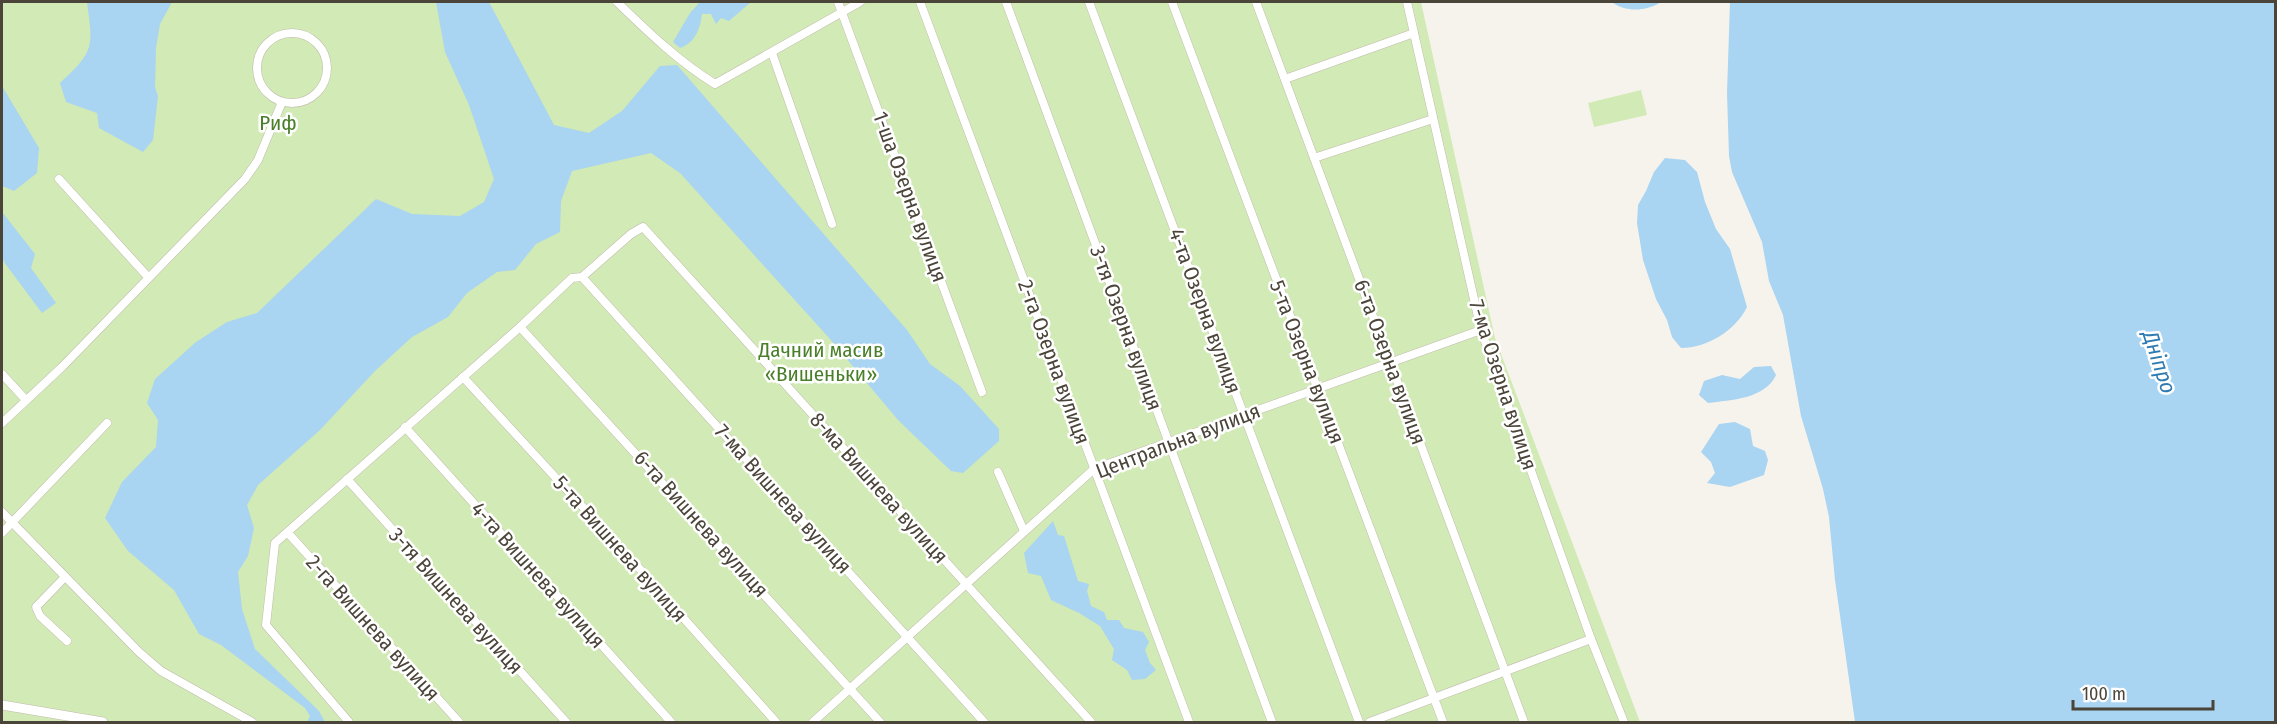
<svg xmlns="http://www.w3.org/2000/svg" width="2277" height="724" viewBox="0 0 2277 724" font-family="'Fira Sans Condensed',sans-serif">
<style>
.green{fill:#d2eab5}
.water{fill:#a9d4f2}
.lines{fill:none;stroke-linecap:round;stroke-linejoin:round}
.minor-casing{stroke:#c2bbae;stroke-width:9}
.tertiary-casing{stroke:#c2bbae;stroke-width:10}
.minor{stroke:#fff;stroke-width:8}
.tertiary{stroke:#fff;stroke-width:9}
.labels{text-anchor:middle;stroke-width:5;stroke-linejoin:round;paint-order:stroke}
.park-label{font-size:21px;fill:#4a7f2a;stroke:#fff}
.street-label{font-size:21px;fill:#4b4439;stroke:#fff}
.water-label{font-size:22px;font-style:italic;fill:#2e7ab2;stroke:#fff}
</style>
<rect width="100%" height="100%" fill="#f6f3ec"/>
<!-- green -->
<g class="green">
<path d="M2 2H1421L1495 338 1640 722H2Z"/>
<path d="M1641 90 1647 115 1594 127 1588 103Z"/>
</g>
<!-- water -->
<g class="water">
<path d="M87 2H172L160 24 156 48 155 87 158 96 153 140 143 152 99 128 97 113 66 102 60 83C95 51 93 47 87 2Z"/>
<path d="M436 2H489L554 125 589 133 622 111 660 66 677 65 907 330 930 364 960 386 999 429V441L963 473 951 471 898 420 830 339 680 173 651 153 572 171 561 201 560 232 536 244 515 270 497 272 467 293 448 317 412 337 375 371 320 430 258 485 247 505 254 528 248 556 238 572 242 609 255 649 319 711 325 722H307L310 716 305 708 221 645 199 634 174 590 128 551 105 518 122 482 156 447 158 420 147 403 155 379 196 342 227 322 257 313 376 199 412 214 460 216 484 202 494 179 469 105 445 52Z"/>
<path d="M700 2H751L729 21 721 18 716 24 711 14H702C700 29 695 43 680 48L673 42 690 13Z"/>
<path d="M1612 2H1661C1647 11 1626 13 1612 2Z"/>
<path d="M1730 2H2275V722H1855L1835 580 1829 517 1823 489 1801 416 1783 315 1769 281 1762 242 1732 172 1729 156 1727 93Z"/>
<path d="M2 86 39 148 37 173 14 191 2 186Z"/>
<path d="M1665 158 1685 160 1697 172 1705 202 1716 229 1730 249 1747 307C1735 331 1707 348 1681 348L1672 337 1667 320 1656 299 1643 260 1637 223 1638 205 1646 191 1654 172Z"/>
<path d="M2 212 35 254 31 268 56 303 42 313 4 262 2 254Z"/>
<path d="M1771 366 1776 375C1765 399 1731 400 1708 403L1699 395 1704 381 1722 375 1740 379 1754 367Z"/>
<path d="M1735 422 1750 429 1753 446 1765 451 1768 460 1764 475 1730 487 1707 483 1715 473 1711 462 1701 452 1719 424Z"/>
<path d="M1053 521 1058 535 1064 536 1078 581 1089 584 1087 591 1091 606 1104 612 1107 620H1119L1124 628 1143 632 1149 642 1145 650 1150 663 1156 670 1145 679 1132 680 1127 670 1112 660 1114 649 1100 626 1079 613 1051 600 1041 576 1028 573 1024 553Z"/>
</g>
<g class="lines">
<!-- minor casing -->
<g class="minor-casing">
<g id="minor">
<path d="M617 2C648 32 678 61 715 84L860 2"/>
<path d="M838 2 982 392"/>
<path d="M920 2 1189 722"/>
<path d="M1006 2 1272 722"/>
<path d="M1089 2 1359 722"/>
<path d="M1172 2 1443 722"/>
<path d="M1256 2 1524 722"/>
<path d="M1407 2 1481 330 1591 639 1624 722"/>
<circle cx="292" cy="68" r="35"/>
<path d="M772 53 832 224"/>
<path d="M1285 79 1414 33"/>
<path d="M1314 158 1433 119"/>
<path d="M59 179 148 277"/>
<path d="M582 277 984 722"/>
<path d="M520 327 880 722"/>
<path d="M2 374 25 399"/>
<path d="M463 377 639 568 776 722"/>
<path d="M2 423 62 367 245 179 258 160 282 102"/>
<path d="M405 427 671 722"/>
<path d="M998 472 1024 531"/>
<path d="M347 479 566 722"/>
<path d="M2 512 139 652 161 671 252 722"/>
<path d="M2 533 107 423"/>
<path d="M288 533 459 722"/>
<path d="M65 577 36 607 40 616 67 641"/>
<path d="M349 722 266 625 275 543 520 327 572 278 582 277 631 234 643 227 1091 722"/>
<path d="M813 722 1094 469 1481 330"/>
<path d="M1370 722 1591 639"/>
</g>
</g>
<!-- tertiary casing -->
<g class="tertiary-casing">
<path id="tertiary" d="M2 705 103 722"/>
</g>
<!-- minor -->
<use href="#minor" class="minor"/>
<!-- tertiary -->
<use href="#tertiary" class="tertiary"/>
</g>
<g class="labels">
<!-- park labels -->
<g class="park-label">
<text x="278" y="130">Риф</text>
<text x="821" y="357">Дачний масив<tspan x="821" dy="24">«Вишеньки»</tspan></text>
</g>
<!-- street labels -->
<g class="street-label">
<text transform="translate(910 197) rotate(70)" y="7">1-ша Озерна вулиця</text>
<text transform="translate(1205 311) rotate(70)" y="7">4-та Озерна вулиця</text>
<text transform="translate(1126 328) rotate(70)" y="7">3-тя Озерна вулиця</text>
<text transform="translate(1054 362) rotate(70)" y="7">2-га Озерна вулиця</text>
<text transform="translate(1307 362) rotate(69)" y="7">5-та Озерна вулиця</text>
<text transform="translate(1390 362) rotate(70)" y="7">6-та Озерна вулиця</text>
<text transform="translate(1503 385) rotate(72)" y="7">7-ма Озерна вулиця</text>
<text transform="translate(1178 441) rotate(-21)" y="7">Центральна вулиця</text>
<text transform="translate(879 488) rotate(48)" y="7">8-ма Вишнева вулиця</text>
<text transform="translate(783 499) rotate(48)" y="7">7-ма Вишнева вулиця</text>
<text transform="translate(701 524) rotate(48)" y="7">6-та Вишнева вулиця</text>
<text transform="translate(620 549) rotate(48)" y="7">5-та Вишнева вулиця</text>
<text transform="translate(538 575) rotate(48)" y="7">4-та Вишнева вулиця</text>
<text transform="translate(456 601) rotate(48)" y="7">3-тя Вишнева вулиця</text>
<text transform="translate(373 628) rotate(48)" y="7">2-га Вишнева вулиця</text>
</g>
<!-- water labels -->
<g class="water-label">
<text transform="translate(2160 362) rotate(72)" y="8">Дніпро</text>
</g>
</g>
<!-- border -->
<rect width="2277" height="724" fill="none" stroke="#4b4439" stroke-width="6"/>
<!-- scale -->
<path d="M2073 700v9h140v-9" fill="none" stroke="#4b4439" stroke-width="3"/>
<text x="2082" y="700" font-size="18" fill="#4b4439" stroke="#ffffff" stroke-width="4.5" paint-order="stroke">100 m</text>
</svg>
